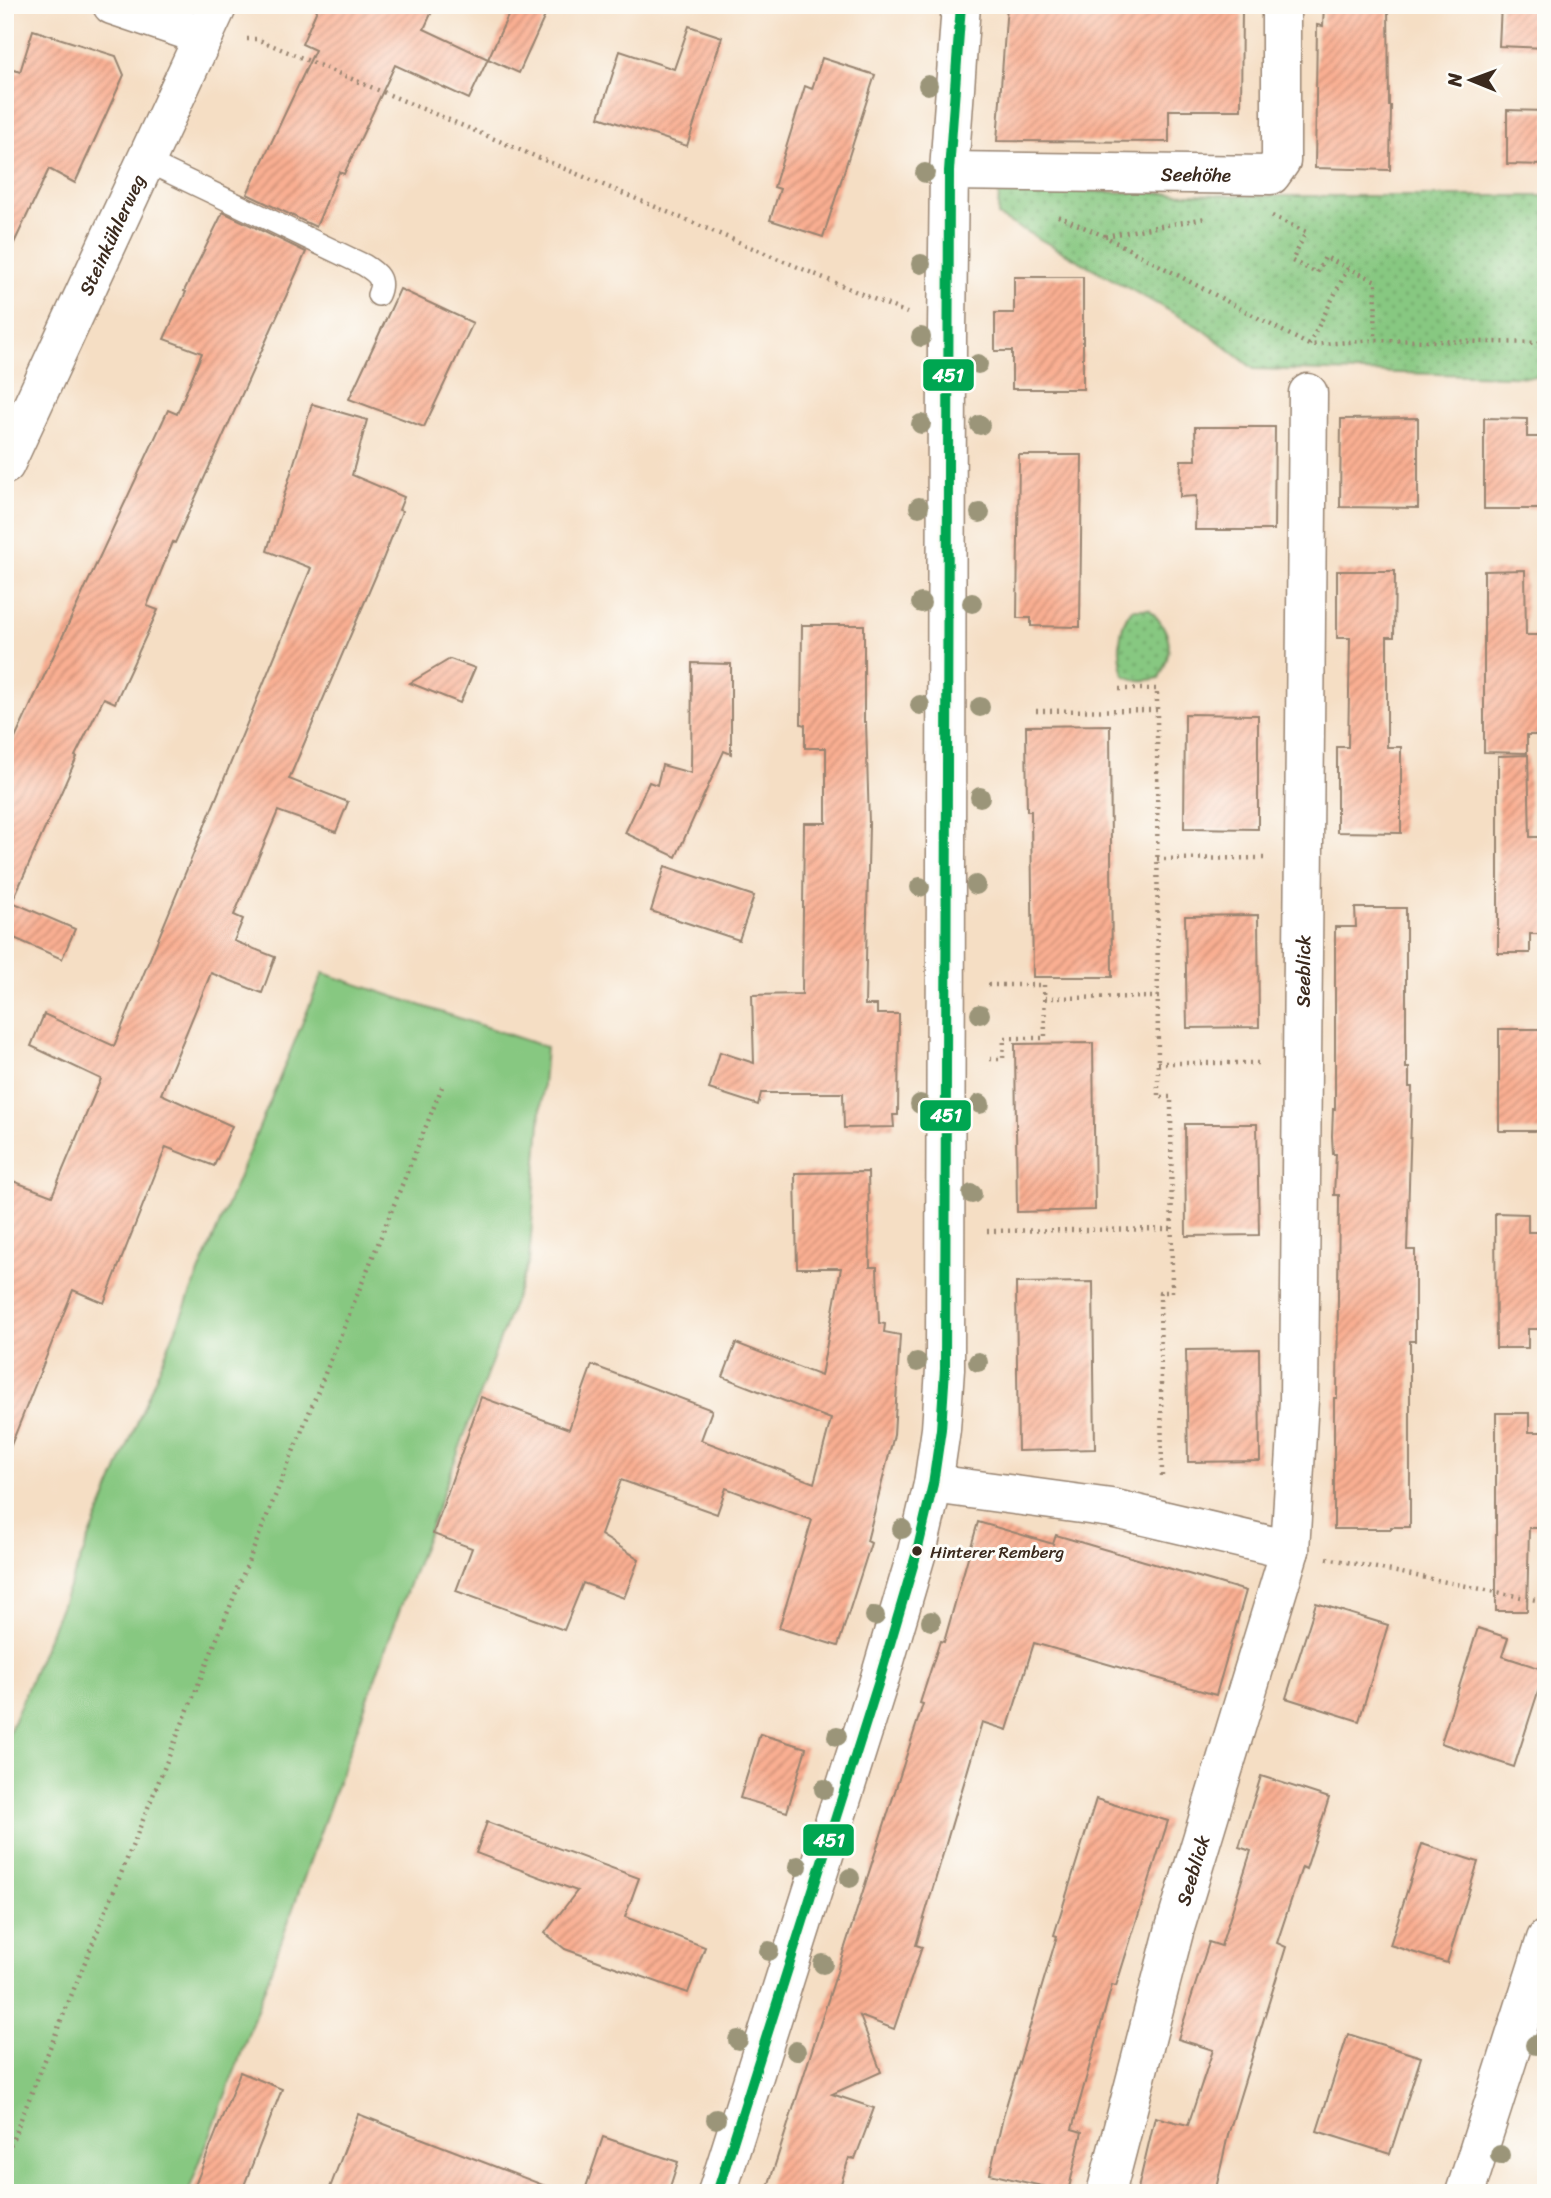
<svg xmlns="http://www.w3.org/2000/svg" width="1551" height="2198" viewBox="0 0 1551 2198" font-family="Sriracha,sans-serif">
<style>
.green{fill:#87c881;stroke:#617950;stroke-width:2}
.park{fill:url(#park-dots);stroke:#617950;stroke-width:2}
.building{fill:url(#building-hatch)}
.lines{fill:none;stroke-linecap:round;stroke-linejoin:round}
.service-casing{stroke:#988471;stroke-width:24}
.minor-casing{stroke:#988471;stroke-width:41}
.tertiary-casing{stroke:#988471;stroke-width:41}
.path{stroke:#988471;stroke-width:4.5;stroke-dasharray:2 5;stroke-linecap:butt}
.service{stroke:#fff;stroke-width:21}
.minor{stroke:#fff;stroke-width:38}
.tertiary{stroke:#fff;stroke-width:38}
.bus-1-casing{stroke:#fdfcf7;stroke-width:16}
.bus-1{stroke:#00a651;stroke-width:10}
.tree{fill:#9b9579}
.bus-dot{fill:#3b2a1e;stroke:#fdfcf7;stroke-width:2.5}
.labels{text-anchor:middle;stroke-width:6;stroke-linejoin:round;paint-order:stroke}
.bus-label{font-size:17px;fill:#3b2a1e;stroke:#fdfcf7;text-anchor:start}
.street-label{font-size:19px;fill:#3b2a1e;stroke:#fdfcf7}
.line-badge{stroke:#fdfcf7;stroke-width:2.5}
.badge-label{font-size:19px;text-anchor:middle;font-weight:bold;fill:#fff}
</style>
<defs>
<pattern id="park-dots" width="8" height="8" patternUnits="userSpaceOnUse" patternTransform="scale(1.75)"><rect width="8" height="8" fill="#87c881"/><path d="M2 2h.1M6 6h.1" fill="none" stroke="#70a369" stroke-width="1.8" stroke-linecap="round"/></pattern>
<pattern id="building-hatch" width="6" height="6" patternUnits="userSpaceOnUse" patternTransform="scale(1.75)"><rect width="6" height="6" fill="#faaf92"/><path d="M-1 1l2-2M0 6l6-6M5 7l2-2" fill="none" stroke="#cc8f77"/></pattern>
</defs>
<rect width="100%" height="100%" fill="#fdfcf7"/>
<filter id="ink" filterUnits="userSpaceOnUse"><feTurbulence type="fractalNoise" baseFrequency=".0143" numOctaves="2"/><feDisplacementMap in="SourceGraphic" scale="14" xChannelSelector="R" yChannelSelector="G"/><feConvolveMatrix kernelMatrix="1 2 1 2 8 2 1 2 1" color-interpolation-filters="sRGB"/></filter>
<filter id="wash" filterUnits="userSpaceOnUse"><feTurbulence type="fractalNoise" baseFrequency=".00686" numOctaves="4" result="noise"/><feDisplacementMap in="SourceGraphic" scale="28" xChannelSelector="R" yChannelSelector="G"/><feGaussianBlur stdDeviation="1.57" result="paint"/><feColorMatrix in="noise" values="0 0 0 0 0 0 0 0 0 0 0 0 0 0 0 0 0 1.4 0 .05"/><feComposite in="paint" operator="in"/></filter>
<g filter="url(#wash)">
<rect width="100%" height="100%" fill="#f5dec4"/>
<!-- green -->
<path class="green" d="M323 973 546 1047 529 1261 401 1606 237 2065 188 2193H5V1742Z"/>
<!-- park -->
<g class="park">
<path d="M999 189 1269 196H1546V377L1254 369 1204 330 998 216Z"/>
<path d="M1132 609H1149C1173 633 1174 649 1159 678 1146 681 1136 682 1124 675 1118 653 1117 627 1132 609Z"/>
</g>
<g id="blocks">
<!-- building -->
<g class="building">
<path d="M319 5H435L424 29 488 59 469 99 395 65 344 174 339 172 316 227 247 194 315 50 302 44Z"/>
<path d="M513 5H550L519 73 488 59Z"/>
<path d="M1007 5H1060L1114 10 1242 8 1241 110H1169V142L997 141Z"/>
<path d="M1324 5H1388L1389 106H1391L1390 170 1315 168 1317 25 1323 26Z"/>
<path d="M1501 5H1546V48L1499 46Z"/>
<path d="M689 26 722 37 687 146 599 117 620 51 674 69Z"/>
<path d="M33 30 116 56 124 75 75 183 49 169 5 262V67L20 72Z"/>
<path d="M822 58 875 75 823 237 770 220 780 189 774 187 805 86 812 89Z"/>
<path d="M1507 110 1546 111V165L1507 164Z"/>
<path d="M223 212 306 252 175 543 173 542 147 606 158 610 115 703 104 698 75 756 77 757 12 902 75 929 62 959 5 934V760L168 410 177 414 202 353 164 339 186 292 184 291Z"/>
<path d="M1014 277H1083V389H1012V351H995V313H1014Z"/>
<path d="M400 289 473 323 424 427 349 399Z"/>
<path d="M312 404 367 420 352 475 404 497 399 510 402 511 383 559 289 779 348 802 336 832 278 811 234 915 243 919 234 941 275 957 262 993 211 973 161 1094 232 1126 214 1166 166 1147 104 1303 73 1290 7 1455H5V1178L52 1196 101 1079 31 1046 44 1014 114 1046 311 568 267 551Z"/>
<path d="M1418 418V508L1340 507 1341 419Z"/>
<path d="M1484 418 1527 419V437H1546V509H1484Z"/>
<path d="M1195 427H1275L1274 530H1195L1196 496 1180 497 1181 460H1196Z"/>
<path d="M1019 455H1082L1080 627 1031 626V618H1017Z"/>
<path d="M1525 570 1526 635H1546V735H1527V753L1484 752V571Z"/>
<path d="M1337 571H1395L1394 637H1387V747H1401V833L1337 832V747H1348L1350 638H1337Z"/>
<path d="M802 625H864V722H866L869 824 865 1005H877V1014H899L898 1115H893L894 1127 844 1128 843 1093H761L758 1105 709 1089 720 1052 754 1063 752 995 802 994 804 823H826V748H805V725L801 724Z"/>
<path d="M450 659 475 668 460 703 410 683Z"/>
<path d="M692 663 731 664V754L724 751 676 857 625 833 649 782 657 785 662 765 691 773Z"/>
<path d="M1185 714 1258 715V829L1184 828Z"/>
<path d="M1110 725 1112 977H1033L1031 811H1027L1026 726Z"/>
<path d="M1528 755 1530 837H1546V934H1530V953H1498V756Z"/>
<path d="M665 866 754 896 739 940 651 911Z"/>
<path d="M1355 908H1406V1068H1409V1087H1412L1407 1250H1415V1341H1410V1527H1391V1529H1334V1398H1337L1339 1195H1334L1336 1154H1333L1332 1136 1333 1109H1335V927H1356Z"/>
<path d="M1258 915 1259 1027 1187 1028 1185 916Z"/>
<rect x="1499" y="1029" width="47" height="102"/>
<path d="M1093 1043 1095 1210 1017 1212 1015 1044Z"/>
<path d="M1185 1124H1257L1259 1235 1186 1236Z"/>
<path d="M868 1172 870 1267H877L879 1323 885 1324 884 1332 900 1335 894 1435 867 1541 871 1543 838 1646 779 1628 812 1520 726 1488 717 1514 621 1480 601 1535 639 1559 624 1598 583 1583 564 1630 456 1591 472 1548 433 1534 481 1397 569 1429 592 1365 712 1410 701 1440 814 1483 831 1419 723 1377 736 1343 821 1376 841 1268H797L795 1173Z"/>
<path d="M1495 1213 1528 1214V1232H1546V1329H1528V1348H1496Z"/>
<path d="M1093 1282 1095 1449 1018 1451 1016 1283Z"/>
<path d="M1259 1349 1260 1461 1188 1462 1186 1350Z"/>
<path d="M1496 1413H1529V1432H1546V1528H1529L1527 1611H1496Z"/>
<path d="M978 1522 1053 1544 1056 1535 1246 1591 1216 1695 1034 1643 1007 1730 982 1722 916 1945 922 1947 894 2029 860 2016 881 2072 832 2094 874 2108 855 2159 849 2158 838 2193H766L923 1704 920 1703 940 1641 944 1642Z"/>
<path d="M1316 1603 1388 1625 1359 1721 1286 1698Z"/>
<path d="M1478 1628 1508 1638 1502 1656 1545 1670 1514 1767 1441 1743Z"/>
<path d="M760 1734 806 1748 787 1812 740 1798Z"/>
<path d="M1261 1776 1329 1798 1306 1869 1302 1867 1277 1943 1286 1947 1228 2135 1215 2193H1137L1155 2117 1188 2125 1213 2050 1178 2039 1209 1942 1221 1946 1251 1851 1239 1847Z"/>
<path d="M1096 1799 1168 1821 1116 1986 1112 1985 1072 2129 1082 2132 1068 2192 990 2174 1004 2113 1057 1936 1054 1935Z"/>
<path d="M487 1822 639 1878 625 1917 705 1947 688 1993 565 1949 545 1933 577 1891 476 1853Z"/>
<path d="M1422 1844 1478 1862 1447 1963 1390 1945Z"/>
<path d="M1348 2034 1421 2057 1390 2154 1317 2131Z"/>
<path d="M240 2072 282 2089 241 2193H192Z"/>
<path d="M358 2114 556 2190 555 2193H328Z"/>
<path d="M603 2137 678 2162 668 2193H584Z"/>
</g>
</g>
</g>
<g filter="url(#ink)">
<use href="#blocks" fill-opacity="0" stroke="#988471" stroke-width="2"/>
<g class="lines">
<!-- service casing -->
<g class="service-casing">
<path id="service" d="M146 161 364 265C377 273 385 279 378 295"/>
</g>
<!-- minor casing -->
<g class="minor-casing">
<g id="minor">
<path d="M112 5 204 36"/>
<path id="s1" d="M949 171 1271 175 1281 161V5"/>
<path d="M933 1484 1111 1508 1290 1550"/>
<path id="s2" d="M1106 2193 1175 1928 1290 1550 1299 1400 1308 393"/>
<path d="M1465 2193 1546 1939"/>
</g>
</g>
<!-- tertiary casing -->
<g class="tertiary-casing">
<g id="tertiary">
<path id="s3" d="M5 465 218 5"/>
<path d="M717 2193 879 1681 917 1552 933 1484 941 1429 945 1369 947 330 949 171 961 5"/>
</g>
</g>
<!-- path -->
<g class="path">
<path d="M247 39H257L907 313"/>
<path d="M1058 216 1104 236 1309 345 1375 340 1546 343"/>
<path d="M1272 216 1306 232 1292 261 1317 273 1325 257 1376 281 1375 340"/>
<path d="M1105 236 1206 218"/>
<path d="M1309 345 1348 268"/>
<path d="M1119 689H1157V710"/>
<path d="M1036 711 1157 710 1158 1097H1171L1172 1292H1160L1162 1477"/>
<path d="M1157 859 1265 858"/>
<path d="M988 985H1044L1045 1038H1004L1003 1059H988"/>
<path d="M1045 998 1159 997"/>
<path d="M1158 1063H1262"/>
<path d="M987 1231 1171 1229"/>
<path d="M1327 1558 1546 1602"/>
<path d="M5 2158 442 1087"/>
</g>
<!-- service -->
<use href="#service" class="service"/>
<!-- minor -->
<use href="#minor" class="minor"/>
<!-- tertiary -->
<use href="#tertiary" class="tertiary"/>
<!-- bus-1 casing -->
<g class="bus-1-casing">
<path id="bus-1" d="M717 2193 879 1681 917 1552 933 1484 941 1429 945 1369 949 171 961 5"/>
</g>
<!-- bus-1 -->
<use href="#bus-1" class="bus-1"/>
</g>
<!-- trees -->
<g class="tree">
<circle cx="928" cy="85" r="10"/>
<circle cx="925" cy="173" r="10"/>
<circle cx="921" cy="264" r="10"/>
<circle cx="921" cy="337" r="10"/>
<circle cx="978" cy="364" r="10"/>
<circle cx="921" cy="424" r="10"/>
<circle cx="980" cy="425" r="10"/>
<circle cx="919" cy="507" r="10"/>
<circle cx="980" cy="513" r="10"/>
<circle cx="921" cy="603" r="10"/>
<circle cx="972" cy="603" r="10"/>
<circle cx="920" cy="705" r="10"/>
<circle cx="980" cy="707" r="10"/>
<circle cx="980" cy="797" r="10"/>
<circle cx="976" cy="885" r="10"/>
<circle cx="920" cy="887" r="10"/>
<circle cx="980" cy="1014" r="10"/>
<circle cx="920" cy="1104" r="10"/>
<circle cx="980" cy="1104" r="10"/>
<circle cx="972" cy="1194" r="10"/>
<circle cx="917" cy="1362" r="10"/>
<circle cx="978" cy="1362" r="10"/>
<circle cx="902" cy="1529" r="10"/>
<circle cx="875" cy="1616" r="10"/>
<circle cx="931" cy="1621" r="10"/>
<circle cx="837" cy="1736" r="10"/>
<circle cx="824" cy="1789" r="10"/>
<circle cx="798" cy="1866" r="10"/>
<circle cx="850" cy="1878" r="10"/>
<circle cx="769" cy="1951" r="10"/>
<circle cx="823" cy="1964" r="10"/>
<circle cx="738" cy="2040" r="10"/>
<circle cx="1535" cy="2045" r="10"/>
<circle cx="796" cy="2051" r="10"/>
<circle cx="716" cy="2119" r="10"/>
<circle cx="1500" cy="2155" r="10"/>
</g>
</g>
<!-- markers -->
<circle class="bus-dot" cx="917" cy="1551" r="6"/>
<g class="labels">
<!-- bus labels -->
<g class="bus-label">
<text x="930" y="1558">Hinterer Remberg</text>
</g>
<!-- street labels -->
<g class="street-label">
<text dy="7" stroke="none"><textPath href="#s1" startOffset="247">Seehöhe</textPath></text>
<text dy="7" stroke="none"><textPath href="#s3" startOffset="254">Steinkühlerweg</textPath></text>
<text dy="7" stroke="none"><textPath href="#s2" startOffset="1248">Seeblick</textPath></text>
<text dy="7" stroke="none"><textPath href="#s2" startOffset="334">Seeblick</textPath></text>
</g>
</g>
<g class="line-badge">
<rect x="922" y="358" width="53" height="34" rx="7" fill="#00a651"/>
<rect x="919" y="1099" width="53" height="33" rx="7" fill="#00a651"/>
<rect x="802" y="1823" width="53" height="34" rx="7" fill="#00a651"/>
</g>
<g class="badge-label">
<text x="948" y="382">451</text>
<text x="946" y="1122">451</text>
<text x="829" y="1847">451</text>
</g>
<!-- margin -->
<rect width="1551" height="2198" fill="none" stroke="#fdfcf7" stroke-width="28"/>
<!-- north arrow -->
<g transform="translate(1471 80) rotate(271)" stroke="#fdfcf7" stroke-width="5" paint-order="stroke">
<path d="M0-5L12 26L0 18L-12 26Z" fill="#3b2a1e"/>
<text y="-10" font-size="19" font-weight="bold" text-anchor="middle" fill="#3b2a1e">N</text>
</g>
</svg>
